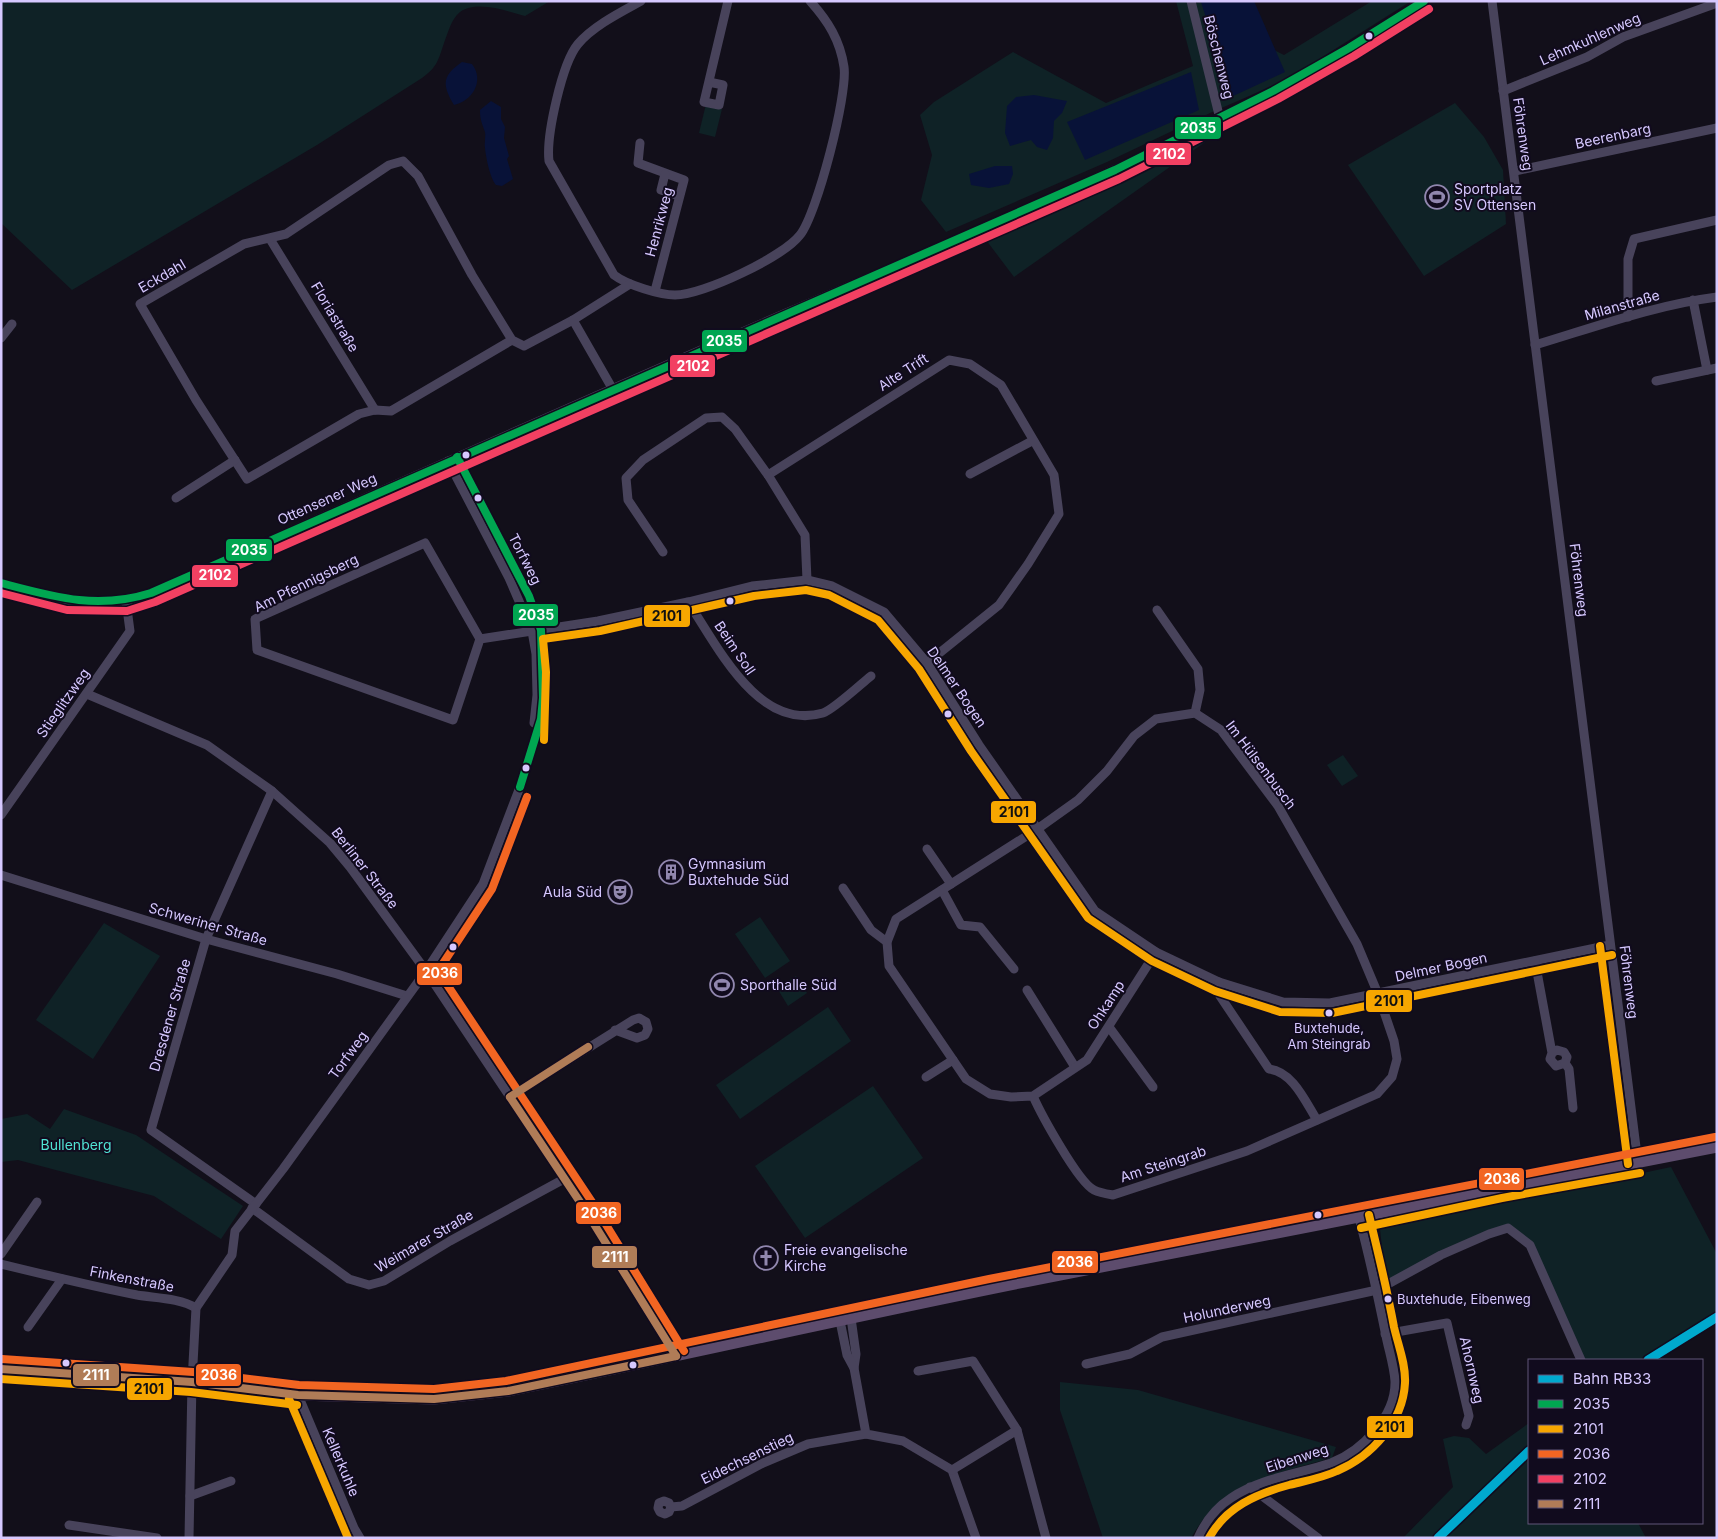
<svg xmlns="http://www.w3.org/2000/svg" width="1718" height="1539" viewBox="0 0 1718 1539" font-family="Inter,sans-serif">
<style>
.green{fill:#0f2226}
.water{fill:#081238}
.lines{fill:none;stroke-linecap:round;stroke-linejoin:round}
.minor{stroke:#48435b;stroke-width:9}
.major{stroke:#5d4c6d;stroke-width:11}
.bus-1-casing{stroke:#110b1e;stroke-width:11}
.bus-2-casing{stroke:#110b1e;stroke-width:11}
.bus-3-casing{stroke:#110b1e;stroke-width:11}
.bus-4-casing{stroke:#110b1e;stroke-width:11}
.bus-5-casing{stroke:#110b1e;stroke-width:11}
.bus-1{stroke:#00a651;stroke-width:8}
.bus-2{stroke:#f7a600;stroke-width:8}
.bus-3{stroke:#f26522;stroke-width:8}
.bus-4{stroke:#f24062;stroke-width:8}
.bus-5{stroke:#b07c57;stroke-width:8}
.rail-1-casing{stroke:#110b1e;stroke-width:12}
.rail-1{stroke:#00a9ce;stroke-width:9}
.bus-dot{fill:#d6c8ff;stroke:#110b1e;stroke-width:2}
.labels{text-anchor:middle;stroke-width:4;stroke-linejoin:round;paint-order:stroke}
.bus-label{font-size:13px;fill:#d6c8ff;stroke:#110b1e}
.street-label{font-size:14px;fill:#d6c8ff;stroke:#110b1e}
.poi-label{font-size:14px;fill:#d6c8ff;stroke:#110b1e;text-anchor:start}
.park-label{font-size:14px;fill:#51e2d4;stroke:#110b1e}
.line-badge{stroke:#110b1e;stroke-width:2}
.badge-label{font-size:14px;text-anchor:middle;font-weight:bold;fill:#fff}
.pale-badge-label{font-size:14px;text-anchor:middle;font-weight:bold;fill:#111}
</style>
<rect width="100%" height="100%" fill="#120f1a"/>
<!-- green -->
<g class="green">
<path d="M1 1H550L525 16C507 11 477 0 460 12 451 19 448 33 444 43 438 61 437 67 422 78L317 145 72 290 1 223Z"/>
<path d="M1176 1H1191V4L1210 1 1272 49 1284 55 1372 1H1411L1286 80 1210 113 1107 162 946 232 921 200 932 155 920 115 934 102 1013 52 1106 103 1193 66Z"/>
<path d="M1455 103 1484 137 1503 170 1506 224 1424 276 1348 165Z"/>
<path d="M706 104 722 109 715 137 699 133Z"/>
<path d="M1218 133 1014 277 983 236Z"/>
<path d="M1343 755 1358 776 1342 786 1327 765Z"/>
<path d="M760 917 790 961 765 978 735 934Z"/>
<path d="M104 923 160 956 93 1059 36 1020Z"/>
<path d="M796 976 807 993 788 1006 777 988Z"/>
<path d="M828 1007 851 1041 740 1119 716 1085Z"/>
<path d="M873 1086 923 1158 805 1238 755 1166Z"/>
<path d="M64 1109 136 1135 243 1206 221 1239 154 1196 18 1160 1 1162V1119L27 1114 50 1129Z"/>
<path d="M1671 1167 1717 1254V1317L1648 1360H1582L1530 1245 1508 1228 1386 1285 1380 1229Z"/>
<path d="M1060 1382 1138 1390 1336 1447 1332 1458C1275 1474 1222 1482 1191 1538H1103L1060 1410Z"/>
<path d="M1529 1423V1523H1638L1646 1538H1403L1453 1487 1443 1439 1454 1436 1469 1438 1486 1454Z"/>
</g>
<!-- water -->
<g class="water">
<path d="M1210 1H1254L1285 72 1231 97 1201 2Z"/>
<path d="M462 62 472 64C485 81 472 101 454 105 441 84 443 75 462 62Z"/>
<path d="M1191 72 1199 110 1085 160 1067 122Z"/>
<path d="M1034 95 1067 101 1062 113 1054 121 1053 138 1047 150 1037 147 1031 140 1010 146 1005 133 1007 106 1016 97Z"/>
<path d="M491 101 501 107V119L505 127 504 138 509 156 507 159 513 179 502 186 496 185C490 178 486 158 485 148 484 143 486 137 485 132 482 123 480 120 480 110Z"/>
<path d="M995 166H1012L1013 174 1009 184 989 188 971 185 969 174Z"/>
</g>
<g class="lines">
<!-- minor -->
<g class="minor">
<path d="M641 1C621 12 593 26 578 44 562 63 546 136 549 161L614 275C627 285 660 295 675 295 703 295 783 257 800 235 817 214 848 94 844 67 840 40 828 21 810 1"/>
<path d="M1191 1 1220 119"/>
<path d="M1492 1 1638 1163"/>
<path d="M709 82 723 85 719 105 704 102 728 1"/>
<path d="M1503 91 1587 57 1623 37 1717 3"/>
<path d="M640 143 638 163 684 180 655 291"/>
<path d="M1515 171 1717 128"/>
<path d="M665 174 661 190 679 196"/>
<path d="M270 239 375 410"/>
<path d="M1693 300 1707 370"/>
<path d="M1628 317V259L1634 239 1717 220"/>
<path d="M1 338 12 324"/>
<path d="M512 340 472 275 418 176 403 161 389 165 286 234 244 244 140 304 196 400 247 479 359 414 375 410 391 411 512 340 524 346 573 320"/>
<path d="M1535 345C1595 327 1655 305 1717 297"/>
<path d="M1656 381 1717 368"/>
<path d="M612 388 573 320 630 284"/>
<path d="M448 461 509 578 532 631 536 654 537 695 534 723"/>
<path d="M970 474 1032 441"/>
<path d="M768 475 949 360 970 364 1001 385 1054 475 1059 514 1028 564 999 605 927 663"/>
<path d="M176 498 235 460"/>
<path d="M663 552 628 500 626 478 643 460 706 418 722 417 735 429 768 475 805 535 807 580"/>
<path d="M1 583 67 600 126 601 151 593C364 499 577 403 791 311 1006 218 1228 130 1424 1"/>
<path d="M688 602C717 645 758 732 823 713 833 710 861 684 871 676"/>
<path d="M1157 610 1198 669 1200 690 1195 713"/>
<path d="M480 639 453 720 257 650 255 619 425 543 480 639 598 621 688 602 752 586 807 580 832 586 884 612 927 663 979 745 1095 911 1156 952 1219 982 1283 1002 1330 1003 1610 945"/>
<path d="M87 694 207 745 272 791 330 843 350 867 426 971 584 1208 676 1356"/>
<path d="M1 815 130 631 126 601"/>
<path d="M927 849 951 884"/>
<path d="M1 875 206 939 337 974 407 996"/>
<path d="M843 888 871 930 887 942"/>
<path d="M942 890 961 925 980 927 1014 969"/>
<path d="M1535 961 1552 1053 1550 1059 1556 1066 1565 1063 1567 1057 1564 1052 1557 1050 1552 1053"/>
<path d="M1219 982 1220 996 1269 1069C1293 1072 1305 1101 1317 1120"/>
<path d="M1027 990 1075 1067"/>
<path d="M1109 1027 1153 1087"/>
<path d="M1565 1063 1569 1069 1573 1108"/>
<path d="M926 1077 953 1060"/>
<path d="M1033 1096C1041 1114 1078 1182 1094 1190 1100 1193 1107 1194 1113 1195L1247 1151 1377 1094 1392 1077 1397 1059 1394 1041 1378 994 1357 944 1278 806 1221 730 1195 713 1156 719 1134 736 1107 771 1078 800 1036 830 896 919 887 942 889 966 966 1079 990 1094 1011 1097 1033 1096 1087 1060 1156 952"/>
<path d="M510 1097 633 1020 639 1018 646 1022 648 1029 645 1035 637 1038 615 1030"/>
<path d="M256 1204 151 1130 206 939 272 791"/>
<path d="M252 1208 349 1279 369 1285 384 1281 450 1241 564 1179"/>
<path d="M1 1254 37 1202"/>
<path d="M1 1264C46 1275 91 1286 137 1295 155 1298 180 1298 196 1308"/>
<path d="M851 1318 856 1354 854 1368"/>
<path d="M840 1321 847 1355 854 1368 866 1434 903 1441 952 1470 976 1538"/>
<path d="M28 1327 62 1279"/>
<path d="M1385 1334 1447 1323 1469 1416 1466 1425"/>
<path d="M1086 1364 1130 1354 1162 1337 1377 1290 1441 1255 1489 1234 1508 1228 1530 1245 1581 1360"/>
<path d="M918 1371 973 1361 1017 1430"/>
<path d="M298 1395 354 1528 360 1538"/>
<path d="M952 1470 1017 1430 1046 1538"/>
<path d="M1250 1487 1318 1538"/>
<path d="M190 1496 231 1481"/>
<path d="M671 1507 669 1512 665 1514 660 1512 658 1508 659 1503 664 1501 669 1503 671 1507 682 1506 763 1463 808 1444 866 1434"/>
<path d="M69 1525 157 1538"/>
<path d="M189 1538 192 1382 196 1308 232 1255 235 1231 283 1169 426 971 483 884 520 787 541 719 543 698 541 630 529 596 457 457"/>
<path d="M1198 1538C1205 1522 1217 1507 1231 1498 1261 1478 1298 1474 1331 1463 1362 1451 1396 1416 1395 1381 1394 1366 1389 1351 1386 1336 1378 1297 1370 1258 1359 1218"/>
</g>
<!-- major -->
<path class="major" d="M1 1369 192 1382 298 1395 434 1399 508 1391C692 1354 875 1311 1060 1275 1279 1232 1498 1191 1717 1147"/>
<!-- bus-1 casing -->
<g class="bus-1-casing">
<g id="bus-1">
<path d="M457 457 529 596 541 630 543 698 541 719 520 787"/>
<path d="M1 583C54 597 97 610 151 593L1115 170 1273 91 1349 48 1424 1"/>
</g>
</g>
<!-- bus-2 casing -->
<g class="bus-2-casing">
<g id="bus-2">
<path d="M544 740 546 672 543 639 600 631 754 596 806 590 829 595 878 620 919 669 971 751 1088 918 1152 961 1215 991 1280 1012 1332 1013 1612 955"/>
<path d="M1600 946 1628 1164"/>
<path d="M1361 1228 1502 1198 1640 1173"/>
<path d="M1 1379 191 1392 297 1405"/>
<path d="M289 1399 348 1538"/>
<path d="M1209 1538C1226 1507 1256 1494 1289 1485 1305 1481 1322 1478 1337 1471 1372 1456 1403 1422 1405 1383 1406 1364 1398 1345 1394 1327 1387 1289 1378 1252 1369 1215"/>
</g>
</g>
<!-- bus-3 casing -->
<g class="bus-3-casing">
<g id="bus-3">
<path d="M527 797 492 889 438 971 592 1202 684 1351"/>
<path d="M2 1359 193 1372 299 1385 434 1389 506 1381 989 1279 1715 1137"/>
</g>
</g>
<!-- bus-4 casing -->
<g class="bus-4-casing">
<path id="bus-4" d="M1 593 67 610 127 611 155 602 1119 179 1278 99 1354 56 1429 9"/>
</g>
<!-- bus-5 casing -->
<g class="bus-5-casing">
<g id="bus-5">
<path d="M510 1097 584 1208 676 1356"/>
<path d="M510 1097 588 1047"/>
<path d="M1 1369 192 1382 298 1395 434 1399 508 1391 676 1356"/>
</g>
</g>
<!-- bus-1 -->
<use href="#bus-1" class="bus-1"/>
<!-- bus-2 -->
<use href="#bus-2" class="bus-2"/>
<!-- bus-3 -->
<use href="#bus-3" class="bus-3"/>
<!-- bus-4 -->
<use href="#bus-4" class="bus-4"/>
<!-- bus-5 -->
<use href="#bus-5" class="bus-5"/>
<!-- rail-1 casing -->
<g class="rail-1-casing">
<g id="rail-1">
<path d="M1648 1360 1717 1317"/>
<path d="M1438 1538 1529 1451"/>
</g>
</g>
<!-- rail-1 -->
<use href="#rail-1" class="rail-1"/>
</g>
<!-- icons -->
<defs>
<g id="stadium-ring" transform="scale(1.25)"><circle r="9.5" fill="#110b1e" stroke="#9187af" stroke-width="1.5"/><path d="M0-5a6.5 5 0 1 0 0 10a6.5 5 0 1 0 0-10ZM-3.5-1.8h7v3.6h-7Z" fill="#9187af"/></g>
<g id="building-ring" transform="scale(1.25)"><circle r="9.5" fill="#110b1e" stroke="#9187af" stroke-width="1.5"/><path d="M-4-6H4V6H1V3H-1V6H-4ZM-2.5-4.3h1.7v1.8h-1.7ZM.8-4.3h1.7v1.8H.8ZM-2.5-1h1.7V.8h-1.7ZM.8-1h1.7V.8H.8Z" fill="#9187af"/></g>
<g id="theatre-ring" transform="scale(1.25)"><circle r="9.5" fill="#110b1e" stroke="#9187af" stroke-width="1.5"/><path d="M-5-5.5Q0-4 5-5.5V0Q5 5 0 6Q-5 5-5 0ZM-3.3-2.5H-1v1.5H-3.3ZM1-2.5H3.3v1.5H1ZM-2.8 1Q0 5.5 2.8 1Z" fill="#9187af"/></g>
<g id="church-ring" transform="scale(1.25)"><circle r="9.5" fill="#110b1e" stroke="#9187af" stroke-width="1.5"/><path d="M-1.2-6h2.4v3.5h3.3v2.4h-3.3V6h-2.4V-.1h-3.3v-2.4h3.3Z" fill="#9187af"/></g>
</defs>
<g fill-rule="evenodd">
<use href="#stadium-ring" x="1437" y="197"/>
<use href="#building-ring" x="671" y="872"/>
<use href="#theatre-ring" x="620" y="892"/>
<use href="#stadium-ring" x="722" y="985"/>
<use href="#church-ring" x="766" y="1258"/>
</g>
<!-- markers -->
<g class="bus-dot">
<circle cx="1369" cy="36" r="4.5"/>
<circle cx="466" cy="455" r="4.5"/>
<circle cx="478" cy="498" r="4.5"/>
<circle cx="730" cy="601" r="4.5"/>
<circle cx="948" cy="714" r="4.5"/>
<circle cx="526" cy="768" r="4.5"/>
<circle cx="453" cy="947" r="4.5"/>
<circle cx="1329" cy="1013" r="4.5"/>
<circle cx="1318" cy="1215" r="4.5"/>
<circle cx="1388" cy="1299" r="4.5"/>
<circle cx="66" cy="1363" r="4.5"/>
<circle cx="633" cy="1365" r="4.5"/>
</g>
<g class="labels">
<!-- bus labels -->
<g class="bus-label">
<text x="1329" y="1033">Buxtehude,<tspan x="1329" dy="16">Am Steingrab</tspan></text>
<text x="1397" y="1304" text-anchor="start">Buxtehude, Eibenweg</text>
</g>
<!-- street labels -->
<g class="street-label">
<text transform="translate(1590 39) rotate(-24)" y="5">Lehmkuhlenweg</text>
<text transform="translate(1219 57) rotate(76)" y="5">Böschenweg</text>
<text transform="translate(1523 134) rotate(82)" y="5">Föhrenweg</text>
<text transform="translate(1613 136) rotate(-12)" y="5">Beerenbarg</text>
<text transform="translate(659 222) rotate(-75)" y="5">Henrikweg</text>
<text transform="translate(162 276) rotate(-30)" y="5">Eckdahl</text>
<text transform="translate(1622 305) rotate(-16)" y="5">Milanstraße</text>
<text transform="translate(335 317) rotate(59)" y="5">Floriastraße</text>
<text transform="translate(903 372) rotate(-33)" y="5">Alte Trift</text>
<text transform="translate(327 499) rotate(-24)" y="5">Ottensener Weg</text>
<text transform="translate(525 559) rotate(63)" y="5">Torfweg</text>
<text transform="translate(1579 580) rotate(83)" y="5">Föhrenweg</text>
<text transform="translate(306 583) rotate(-26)" y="5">Am Pfennigsberg</text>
<text transform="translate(735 648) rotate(56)" y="5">Beim Soll</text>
<text transform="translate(957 687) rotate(56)" y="5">Delmer Bogen</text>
<text transform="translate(63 703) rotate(-55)" y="5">Stieglitzweg</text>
<text transform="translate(1261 765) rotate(53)" y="5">Im Hülsenbusch</text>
<text transform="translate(365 868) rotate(52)" y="5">Berliner Straße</text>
<text transform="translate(208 924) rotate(16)" y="5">Schweriner Straße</text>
<text transform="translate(1441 967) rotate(-12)" y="5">Delmer Bogen</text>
<text transform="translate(1629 982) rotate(83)" y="5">Föhrenweg</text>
<text transform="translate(1106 1005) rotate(-57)" y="5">Ohkamp</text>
<text transform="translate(170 1015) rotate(-74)" y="5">Dresdener Straße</text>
<text transform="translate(348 1055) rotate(-54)" y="5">Torfweg</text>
<text transform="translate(1163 1164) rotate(-18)" y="5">Am Steingrab</text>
<text transform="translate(424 1241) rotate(-30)" y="5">Weimarer Straße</text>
<text transform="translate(132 1279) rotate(11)" y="5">Finkenstraße</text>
<text transform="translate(1227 1309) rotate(-12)" y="5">Holunderweg</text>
<text transform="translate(1472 1370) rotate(77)" y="5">Ahornweg</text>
<text transform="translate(747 1458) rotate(-26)" y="5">Eidechsenstieg</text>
<text transform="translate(1297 1458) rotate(-18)" y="5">Eibenweg</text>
<text transform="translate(341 1462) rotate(67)" y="5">Kellerkuhle</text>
</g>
<!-- poi labels -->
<g class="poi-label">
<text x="1454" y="194">Sportplatz<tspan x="1454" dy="16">SV Ottensen</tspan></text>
<text x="688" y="869">Gymnasium<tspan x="688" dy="16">Buxtehude Süd</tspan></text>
<text x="602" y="897" text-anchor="end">Aula Süd</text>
<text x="740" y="990">Sporthalle Süd</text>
<text x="784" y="1255">Freie evangelische<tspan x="784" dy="16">Kirche</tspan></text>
</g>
<!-- park labels -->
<g class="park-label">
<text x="76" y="1150">Bullenberg</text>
</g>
</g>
<g class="line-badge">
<rect x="1174" y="116" width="48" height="24" rx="5" fill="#00a651"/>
<rect x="1145" y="142" width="47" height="24" rx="5" fill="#f24062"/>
<rect x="701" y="329" width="47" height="24" rx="5" fill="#00a651"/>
<rect x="669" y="354" width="47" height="24" rx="5" fill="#f24062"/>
<rect x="225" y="538" width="48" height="24" rx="5" fill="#00a651"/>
<rect x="191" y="564" width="48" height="24" rx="5" fill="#f24062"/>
<rect x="512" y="603" width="47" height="24" rx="5" fill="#00a651"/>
<rect x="643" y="604" width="48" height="24" rx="5" fill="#f7a600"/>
<rect x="990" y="800" width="47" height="24" rx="5" fill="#f7a600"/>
<rect x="416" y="962" width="47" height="24" rx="5" fill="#f26522"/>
<rect x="1365" y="989" width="48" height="24" rx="5" fill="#f7a600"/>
<rect x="1478" y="1167" width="47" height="24" rx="5" fill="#f26522"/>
<rect x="575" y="1201" width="47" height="24" rx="5" fill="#f26522"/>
<rect x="591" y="1245" width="47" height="24" rx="5" fill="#b07c57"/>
<rect x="1051" y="1250" width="48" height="24" rx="5" fill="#f26522"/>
<rect x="195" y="1363" width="47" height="24" rx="5" fill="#f26522"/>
<rect x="72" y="1363" width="48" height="24" rx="5" fill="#b07c57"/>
<rect x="126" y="1377" width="47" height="24" rx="5" fill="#f7a600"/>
<rect x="1366" y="1415" width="48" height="24" rx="5" fill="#f7a600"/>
</g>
<g class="badge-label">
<text x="1198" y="133">2035</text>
<text x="1169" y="159">2102</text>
<text x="724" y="346">2035</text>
<text x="693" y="371">2102</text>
<text x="249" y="555">2035</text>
<text x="215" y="580">2102</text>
<text x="536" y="620">2035</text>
<text x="440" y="978">2036</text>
<text x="1502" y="1184">2036</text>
<text x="599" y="1218">2036</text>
<text x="615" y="1262">2111</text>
<text x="1075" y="1267">2036</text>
<text x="219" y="1380">2036</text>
<text x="96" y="1380">2111</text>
</g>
<g class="pale-badge-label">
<text x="667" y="621">2101</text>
<text x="1014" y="817">2101</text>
<text x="1389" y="1006">2101</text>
<text x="149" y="1394">2101</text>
<text x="1390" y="1432">2101</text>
</g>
<!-- border -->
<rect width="1718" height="1539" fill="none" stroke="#d6c8ff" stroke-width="5"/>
<!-- legend -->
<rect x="1528" y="1359" width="175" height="165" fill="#110b1e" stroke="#605778"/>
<rect x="1538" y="1375" width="25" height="8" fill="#00a9ce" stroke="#605778"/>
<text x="1573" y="1384" font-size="15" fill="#d6c8ff">Bahn RB33</text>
<rect x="1538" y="1400" width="25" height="8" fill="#00a651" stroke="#605778"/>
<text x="1573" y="1409" font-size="15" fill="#d6c8ff">2035</text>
<rect x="1538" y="1425" width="25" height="8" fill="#f7a600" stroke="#605778"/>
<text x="1573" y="1434" font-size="15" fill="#d6c8ff">2101</text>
<rect x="1538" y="1450" width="25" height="8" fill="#f26522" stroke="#605778"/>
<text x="1573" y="1459" font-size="15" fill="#d6c8ff">2036</text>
<rect x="1538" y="1475" width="25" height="8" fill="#f24062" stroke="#605778"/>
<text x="1573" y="1484" font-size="15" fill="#d6c8ff">2102</text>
<rect x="1538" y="1500" width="25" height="8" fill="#b07c57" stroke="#605778"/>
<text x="1573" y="1509" font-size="15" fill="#d6c8ff">2111</text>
</svg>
